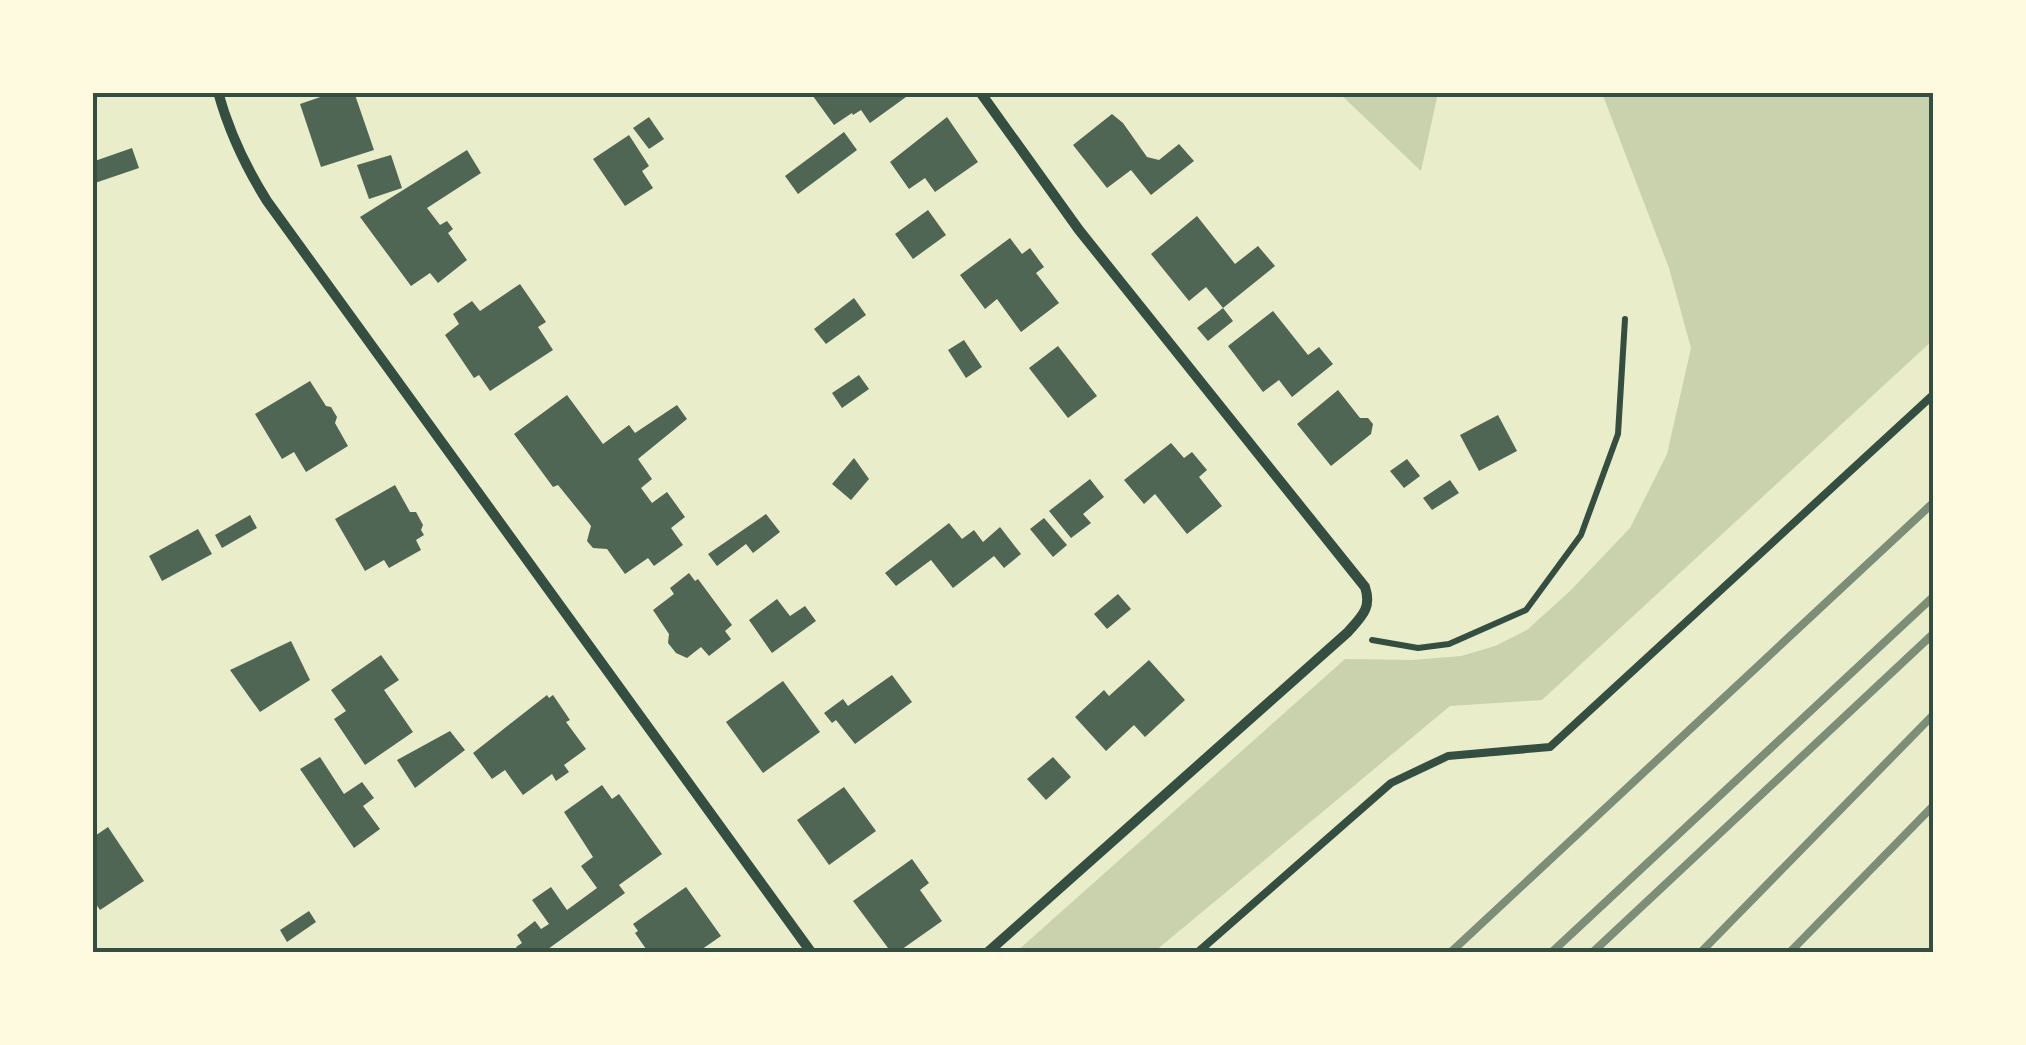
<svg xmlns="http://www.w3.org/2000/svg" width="2026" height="1045" viewBox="0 0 2026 1045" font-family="'PT Sans',sans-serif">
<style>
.green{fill:#cad2ad}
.building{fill:#4f6655}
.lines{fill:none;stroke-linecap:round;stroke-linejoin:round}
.path{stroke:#344e41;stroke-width:6}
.service{stroke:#344e41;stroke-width:8}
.minor{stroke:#344e41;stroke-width:10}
.rail{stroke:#7c8e77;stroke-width:8}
.neatline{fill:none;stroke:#344e41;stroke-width:4}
</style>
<rect width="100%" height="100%" fill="#e9edc9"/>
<!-- green -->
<g class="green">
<path d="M1339 93H1438L1421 171Z"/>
<path d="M1602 93H1933V340L1542 700 1450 706 1154 952H1016L1345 659 1412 660 1461 656 1495 646 1527 630 1570 591 1630 528 1667 454 1691 348 1669 268Z"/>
</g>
<!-- building -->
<g class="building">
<path d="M335 92H354L374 150 321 167 300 104Z"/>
<path d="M810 92H903L906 97 870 123 861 110 853 115 852 113 834 125Z"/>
<path d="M1112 114 1123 123 1147 157 1159 160 1179 144 1194 161 1151 195 1131 170 1107 188 1073 145Z"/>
<path d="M649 117 664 139 649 149 633 128Z"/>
<path d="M947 117 978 162 935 192 925 178 909 189 890 162Z"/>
<path d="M844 132 857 150 798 194 785 176Z"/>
<path d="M629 135 649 166 642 171 653 188 625 206 593 159Z"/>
<path d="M132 148 139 168 92 184V162Z"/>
<path d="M467 150 481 173 427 208 440 225 447 221 453 229 448 233 467 260 438 283 430 273 411 286 360 217Z"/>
<path d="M391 155 402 188 369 199 357 165Z"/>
<path d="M928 210 946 235 913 259 895 234Z"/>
<path d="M1197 216 1235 264 1258 246 1275 266 1223 308 1233 321 1208 341 1197 328 1223 308 1206 287 1189 301 1151 254Z"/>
<path d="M1010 238 1022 254 1030 248 1044 267 1036 273 1059 303 1021 332 997 299 985 309 960 275Z"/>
<path d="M520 284 546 322 538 327 553 350 490 391 479 375 474 378 445 335 459 324 453 314 472 301 480 311Z"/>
<path d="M854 298 866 315 826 344 814 329Z"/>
<path d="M1273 311 1308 355 1319 347 1333 364 1292 397 1279 380 1263 392 1228 346Z"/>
<path d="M964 340 982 367 966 378 948 350Z"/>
<path d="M1058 346 1097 396 1068 418 1029 368Z"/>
<path d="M859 375 869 389 842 408 832 393Z"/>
<path d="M310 381 326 406 331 407 337 417 335 423 348 446 306 472 294 452 282 459 255 414Z"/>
<path d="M1338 390 1360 418H1368L1373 424 1371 434 1331 466 1297 424Z"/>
<path d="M567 395 603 444 629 425 635 433 677 405 687 419 638 459 652 479 641 488 652 503 667 492 685 517 671 528 683 545 654 566 648 558 625 574 607 549 593 548 587 541 591 526 588 522 558 485 553 487 514 434Z"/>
<path d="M1498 415 1517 451 1479 471 1460 435Z"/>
<path d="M1171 443 1184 458 1192 452 1207 470 1199 477 1222 506 1187 534 1155 494 1144 504 1124 480Z"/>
<path d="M854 458 869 479 851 500 832 484Z"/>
<path d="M1407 459 1420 476 1404 488 1390 471Z"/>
<path d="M1090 479 1104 497 1083 514 1091 523 1071 538 1049 511Z"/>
<path d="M1450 480 1459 493 1432 510 1423 498Z"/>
<path d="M395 485 410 512H416L423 525 421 530 424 535 416 540 421 550 389 568 384 560 365 571 335 519Z"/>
<path d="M766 514 780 532 753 553 746 544 717 566 708 554Z"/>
<path d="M250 515 257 528 222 548 215 535Z"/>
<path d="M1044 518 1067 545 1053 557 1030 529Z"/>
<path d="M949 523 962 539 974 530 983 542 1000 527 1021 554 1004 568 994 556 953 588 931 560 896 586 885 573Z"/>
<path d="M198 529 212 554 162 581 149 556Z"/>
<path d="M689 573 695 581 698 579 732 625 725 631 731 639 709 656 701 647 687 658 676 653 668 643 669 634 653 610 674 594 670 588Z"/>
<path d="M1118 594 1131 609 1107 629 1094 614Z"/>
<path d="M777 599 790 616 805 606 816 621 772 653 749 620Z"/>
<path d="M291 641 310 680 260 712 230 670Z"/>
<path d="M381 655 399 680 384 690 413 732 365 765 334 719 346 711 331 690Z"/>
<path d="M1149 660 1185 700 1145 737 1134 725 1106 751 1075 717 1104 690 1109 696Z"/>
<path d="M892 675 912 702 855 744 836 720 832 723 824 713 843 699 848 706Z"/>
<path d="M783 681 820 732 763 773 726 722Z"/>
<path d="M547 695 549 698 553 695 570 720 566 722 586 749 564 765 569 772 556 781 552 774 523 795 505 770 492 779 473 753Z"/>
<path d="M450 731 465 750 415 788 397 760Z"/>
<path d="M320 757 344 794 362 782 374 798 363 806 380 829 354 848 300 769Z"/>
<path d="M1053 757 1071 777 1046 800 1027 779Z"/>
<path d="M602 785 612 799 619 794 662 854 619 885 625 893 544 952H515L518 950 516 947 522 943 517 935 535 921 541 929 549 924 532 900 551 887 567 910 597 888 581 866 593 857 564 812Z"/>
<path d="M844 787 876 831 829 865 797 820Z"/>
<path d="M108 827 144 881 100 910 92 898V838Z"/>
<path d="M912 859 929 883 920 890 942 921 898 952H891L853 901Z"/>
<path d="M686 887 721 936 698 952H640L646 949 635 933 638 931 633 924Z"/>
<path d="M309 911 316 922 287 942 280 930Z"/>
</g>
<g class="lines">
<!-- path -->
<path class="path" d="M1372 640 1418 648 1449 644 1526 610 1581 535 1618 434 1625 319"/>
<!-- service -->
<path class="service" d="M1198 952 1391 783 1448 756 1550 747 1934 394"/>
<!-- minor -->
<g class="minor">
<path d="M218 92C229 132 245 166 267 201L811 952"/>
<path d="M980 92 1079 230 1365 587C1372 608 1362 616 1348 632L988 952"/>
</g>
<!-- rail -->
<g class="rail">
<path d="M1451 952 1934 502"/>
<path d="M1552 952 1934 596"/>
<path d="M1593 952 1934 633"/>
<path d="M1701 952 1934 714"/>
<path d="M1790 952 1934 805"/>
</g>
</g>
<!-- border -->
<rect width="2026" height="1045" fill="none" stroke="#fefae0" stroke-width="190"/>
<rect x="95" y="95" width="1836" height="855" class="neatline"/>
</svg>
